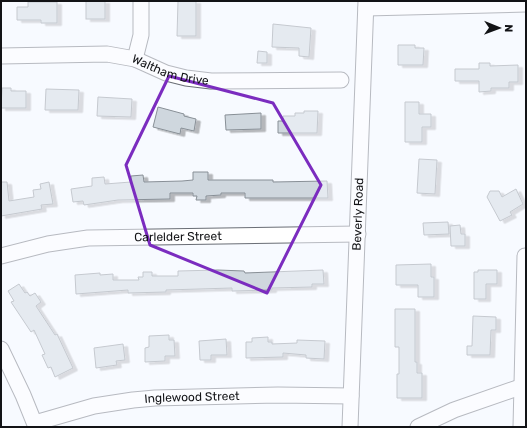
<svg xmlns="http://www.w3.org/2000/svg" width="527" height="428" viewBox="0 0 527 428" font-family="Rubik,sans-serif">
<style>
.building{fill:#cfd7de;stroke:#888f96;filter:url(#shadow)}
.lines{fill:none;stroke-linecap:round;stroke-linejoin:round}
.minor-casing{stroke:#696d75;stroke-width:17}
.minor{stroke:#fff;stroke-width:15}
.marked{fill:none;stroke:#7b2cbf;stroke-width:3;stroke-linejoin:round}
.labels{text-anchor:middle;stroke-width:3;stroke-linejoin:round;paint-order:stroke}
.street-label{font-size:12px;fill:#121316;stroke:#f7faff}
</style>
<defs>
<filter id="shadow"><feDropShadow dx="4.5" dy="2.5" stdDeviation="0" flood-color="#0004"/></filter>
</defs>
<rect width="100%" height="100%" fill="#f7faff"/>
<!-- building -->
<g class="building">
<rect x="86" y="1" width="19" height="18"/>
<path d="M178 1H196V36H177Z"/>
<path d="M28 2H57V23H41V20H17V7H28Z"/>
<path d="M273 24 311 28 309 57 299 56V48L272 47Z"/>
<path d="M398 45H415V48H424L423 65H398Z"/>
<path d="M258 51 267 52V63H257Z"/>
<path d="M479 63H490V66L518 65V82H509V88H491V91L479 92V81H455V69H479Z"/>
<path d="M2 88H11V91H26V108H1Z"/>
<path d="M46 89 79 90 78 110H45Z"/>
<path d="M98 97 132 99 131 117 97 116Z"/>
<path d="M405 102H419V114H431V127H422V142H405Z"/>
<path d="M158 107 184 114V116L196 119 194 131 181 128 180 134 153 127Z"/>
<path d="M304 111H318L317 133H278V121H283V116H295V113H304Z"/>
<path d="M261 113V129L226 130 225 115Z"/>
<path d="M419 159 437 160 435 194 417 193Z"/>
<path d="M193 172H208V180H273V182L327 181 328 198H245V193H221V195L206 196V200H196L197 196H193V193H170V199L118 200 84 205 83 201 73 202 71 189 92 186V178L104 177 105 184 131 182V176L143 175 144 182 182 181 193 180Z"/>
<path d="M1 182H7L9 201 34 197 33 190 41 189 40 184 49 182 53 204 41 205 42 209 1 216Z"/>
<path d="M516 189 523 204 510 212 512 215 500 221 487 197 490 191H499L502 197Z"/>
<path d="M448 222 449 234 424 235 423 223Z"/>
<path d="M460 225 461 234H465V246H451L450 226Z"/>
<path d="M431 264V277H434V297H418V285H396V265Z"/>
<path d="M218 270 244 271 245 273 323 270 324 284H312V287L272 288V290L232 291V288L166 290V292L128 293V290L76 294 75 275 100 273V275L113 274V280H139L138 277H143V272H152V276H178V271Z"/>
<path d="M478 270H497V284H486V299H474V272H478Z"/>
<path d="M19 284 25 293 27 292 30 296 35 293 41 302 36 306 55 335 57 334 73 368 55 377 51 367 48 368 42 355 45 354 34 330 31 332 11 302 14 301 8 291Z"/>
<path d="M395 309H415V362H417V373H422V398H397V374H399V347H395Z"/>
<path d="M473 316 496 317V330H491L490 355H467V346H472Z"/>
<path d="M169 335V340H174L175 356H165V361L145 362V348L149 347V336Z"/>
<path d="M268 337V342H272V344L297 343V340L325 341 324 359 306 358V355L283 353V357L246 358V342H252V338Z"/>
<path d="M226 339 227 355H211V360H200L199 341Z"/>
<path d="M123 344 125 360 116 361 117 365 96 368 94 348Z"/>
</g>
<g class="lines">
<!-- minor casing -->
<g class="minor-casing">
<g id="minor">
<path d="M366 8 526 4"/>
<path id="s1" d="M1 56 107 54 135 59 166 73 186 78 211 81 341 80"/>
<path d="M135 59 141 35V1"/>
<path id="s2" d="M1 256 48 244 88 238 358 234"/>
<path d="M1 349 23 395 36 427"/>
<path id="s3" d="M35 423 94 406 133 400 155 398 278 395 351 396"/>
<path id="s4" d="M350 427 366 1"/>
<path d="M418 427 454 410 526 385"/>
<path d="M521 427 525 256"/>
</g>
</g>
<!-- minor -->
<use href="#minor" class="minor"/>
</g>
<!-- marked area -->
<path d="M0 0H527V428H0ZM169 76 273 103 321 185 267 293 150 245 126 165Z" fill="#f7faff" fill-opacity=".55" fill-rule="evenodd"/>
<path class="marked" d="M169 76 273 103 321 185 267 293 150 245 126 165Z"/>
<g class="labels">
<!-- street labels -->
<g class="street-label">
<text dy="4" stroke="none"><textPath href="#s1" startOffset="172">Waltham Drive</textPath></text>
<text dy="4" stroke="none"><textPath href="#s4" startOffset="213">Beverly Road</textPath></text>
<text dy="4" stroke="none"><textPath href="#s2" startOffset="179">Carlelder Street</textPath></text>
<text dy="4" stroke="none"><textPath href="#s3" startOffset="160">Inglewood Street</textPath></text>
</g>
</g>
<!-- border -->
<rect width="527" height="428" fill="none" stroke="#121316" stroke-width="4"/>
<!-- north arrow -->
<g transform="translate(499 28) rotate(91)" stroke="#f7faff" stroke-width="3" paint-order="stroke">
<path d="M0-3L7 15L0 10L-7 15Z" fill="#121316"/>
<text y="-6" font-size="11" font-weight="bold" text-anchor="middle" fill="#121316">N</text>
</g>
</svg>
